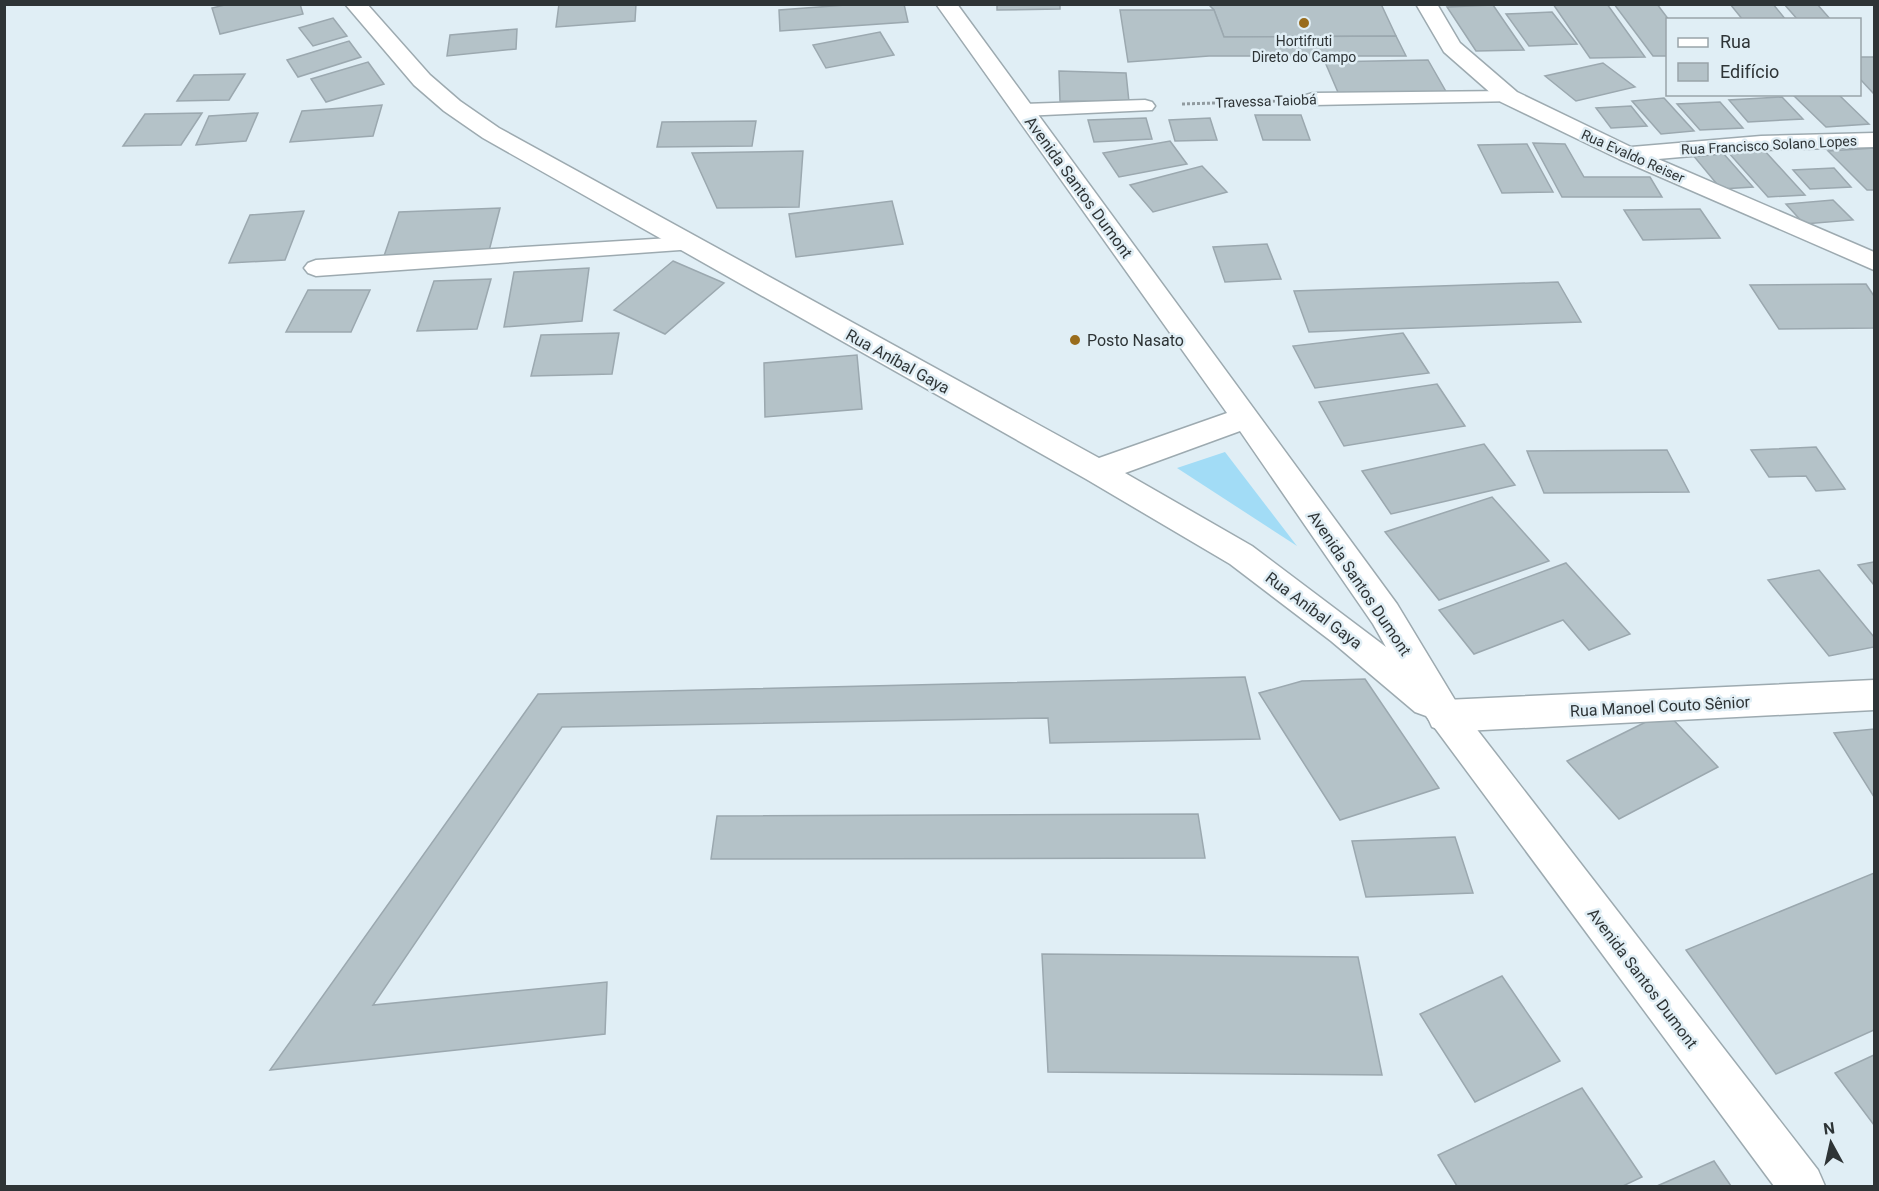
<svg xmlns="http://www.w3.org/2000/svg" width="1879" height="1191" viewBox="0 0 1879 1191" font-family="Roboto,sans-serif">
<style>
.green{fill:#a2dcf6}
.building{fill:#b4c2c8;stroke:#9ba8af;stroke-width:1.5}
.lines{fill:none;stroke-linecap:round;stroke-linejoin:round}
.service-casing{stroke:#9daab0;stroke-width:3}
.minor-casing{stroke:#9daab0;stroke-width:3}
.secondary-casing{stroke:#9daab0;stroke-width:3}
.path{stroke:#919ba0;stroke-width:3;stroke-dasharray:3 2;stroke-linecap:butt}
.service{fill:#fff;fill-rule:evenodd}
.minor{fill:#fff;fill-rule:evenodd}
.secondary{fill:#fff;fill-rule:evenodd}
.poi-dot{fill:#996c1c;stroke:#e0eef5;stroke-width:2}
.labels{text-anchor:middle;stroke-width:5;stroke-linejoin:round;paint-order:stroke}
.far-poi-label{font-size:14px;fill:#2e3436;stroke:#e0eef5}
.far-street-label{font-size:14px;fill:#2e3436;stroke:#e0eef5}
.street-label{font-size:16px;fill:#2e3436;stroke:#e0eef5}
.poi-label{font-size:16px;fill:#2e3436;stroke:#e0eef5;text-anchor:start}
</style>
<rect width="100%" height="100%" fill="#e0eef5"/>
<!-- green -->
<path class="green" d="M1225 452 1297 546 1177 468Z"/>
<!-- building -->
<g class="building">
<path d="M229 4H300L303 14 220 34 212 8Z"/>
<path d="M559 4H636L635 21 556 27Z"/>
<path d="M859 4H904L908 22 780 31 779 10Z"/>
<path d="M997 4H1060V9L997 10Z"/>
<path d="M1208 4H1381L1396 36 1224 37 1214 10Z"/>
<path d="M1553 4H1607L1645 57 1590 58Z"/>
<path d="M1614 4H1657L1669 20 1668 56H1653Z"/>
<path d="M1730 4H1773L1786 20H1743Z"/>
<path d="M1784 4H1817L1831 20H1798Z"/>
<path d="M1493 5 1524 50 1476 51 1447 7Z"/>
<path d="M1120 10H1214L1224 37 1396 36 1406 56H1209L1128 62Z"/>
<path d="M1552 12 1577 44 1529 46 1506 14Z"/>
<path d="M333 18 347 36 313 46 299 28Z"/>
<path d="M517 29 516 49 447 56 450 35Z"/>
<path d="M880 32 894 55 826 68 813 45Z"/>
<path d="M349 41 361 57 298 77 287 60Z"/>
<path d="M1860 57H1874V94L1860 79Z"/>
<path d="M1428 60 1448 95 1340 97 1325 62Z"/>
<path d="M368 62 384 84 326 102 311 79Z"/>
<path d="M1603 63 1635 87 1576 101 1545 76Z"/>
<path d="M1059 71 1126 73 1129 102 1060 101Z"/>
<path d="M245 74 229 100 177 101 194 75Z"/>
<path d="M1838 94 1869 124 1826 127 1793 95Z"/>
<path d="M1782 97 1803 119 1748 122 1729 100Z"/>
<path d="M1664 98 1694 131 1661 134 1632 101Z"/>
<path d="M1720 102 1743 128 1700 130 1677 104Z"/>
<path d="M382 105 373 136 290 142 302 111Z"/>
<path d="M1631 106 1647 126 1611 128 1596 108Z"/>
<path d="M202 113 181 145 123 146 145 114Z"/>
<path d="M258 113 246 141 196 145 209 116Z"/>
<path d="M1255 115H1301L1310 140H1263Z"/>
<path d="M1146 118 1152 139 1094 142 1088 120Z"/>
<path d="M1210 118 1217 140 1175 141 1169 120Z"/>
<path d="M756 121 752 146 657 147 662 122Z"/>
<path d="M1170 141 1187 164 1119 177 1103 153Z"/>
<path d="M1533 143 1565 144 1584 177H1650L1662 197H1562Z"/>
<path d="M1527 144 1553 192 1502 193 1478 145Z"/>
<path d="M1874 148V190H1867L1828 151Z"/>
<path d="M1763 149 1805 195 1768 197 1727 151Z"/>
<path d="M803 151 799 207 717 208 692 153Z"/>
<path d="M1723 153 1753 187 1721 189 1692 154Z"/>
<path d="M1202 166 1227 192 1153 212 1130 185Z"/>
<path d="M1834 168 1851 187 1810 189 1793 170Z"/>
<path d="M1833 200 1853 220 1804 224 1786 204Z"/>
<path d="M892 201 903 244 796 257 789 214Z"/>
<path d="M500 208 489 251 384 256 399 212Z"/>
<path d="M1700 209 1720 238 1643 240 1624 210Z"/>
<path d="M304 211 285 260 229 263 250 215Z"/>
<path d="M1267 244 1281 279 1225 282 1213 247Z"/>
<path d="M673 261 724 283 665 334 614 310Z"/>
<path d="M589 268 582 321 504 327 514 272Z"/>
<path d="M491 279 477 329 417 331 434 281Z"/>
<path d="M1558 282 1581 322 1309 332 1294 291Z"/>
<path d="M1866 284 1874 296V328L1779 329 1750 285Z"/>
<path d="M308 290H370L351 332H286Z"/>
<path d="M619 333 612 374 531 376 541 335Z"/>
<path d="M1403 333 1429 373 1315 388 1293 346Z"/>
<path d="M857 355 862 409 765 417 764 363Z"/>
<path d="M1437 384 1465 426 1344 446 1319 402Z"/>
<path d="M1484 444 1515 485 1391 514 1362 471Z"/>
<path d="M1816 447 1845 489 1816 491 1806 476 1769 477 1751 450Z"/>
<path d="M1667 450 1689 492 1544 493 1527 451Z"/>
<path d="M1492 497 1549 561 1439 600 1385 532Z"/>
<path d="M1874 562V585L1858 565Z"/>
<path d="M1566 563 1630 634 1589 650 1563 620 1474 654 1439 610Z"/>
<path d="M1819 570 1874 637V647L1829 656 1768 580Z"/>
<path d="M1245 677 1260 739 1050 743 1048 718 562 727 373 1005 607 982 605 1034 270 1070 538 694Z"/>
<path d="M1365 679 1439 788 1340 820 1259 693 1302 681Z"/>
<path d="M1666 712 1718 767 1619 819 1567 761Z"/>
<path d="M1874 729V797L1834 733Z"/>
<path d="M1198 814 1205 858 711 859 717 816Z"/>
<path d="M1455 837 1473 893 1366 897 1352 841Z"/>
<path d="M1874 873V1030L1776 1074 1686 950Z"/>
<path d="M1042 954 1358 957 1382 1075 1048 1072Z"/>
<path d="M1502 976 1560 1061 1475 1102 1420 1014Z"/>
<path d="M1874 1055V1125L1835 1073Z"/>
<path d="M1582 1088 1642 1177 1623 1186H1457L1438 1155Z"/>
<path d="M1714 1161 1731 1186H1657Z"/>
</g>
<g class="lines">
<!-- service casing -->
<g class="service-casing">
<g id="service">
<path d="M1509 91 1516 93 1519 97 1516 101 1313 105 1306 103 1303 99 1306 95 1313 93Z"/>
<path d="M1145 100 1152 102 1155 106 1152 110 1023 116 1016 114 1013 110 1016 106 1023 104Z"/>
<path d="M686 237 694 239 698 244 694 249 316 276 308 273 304 268 308 263 316 260Z"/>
</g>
</g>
<!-- minor casing -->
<g class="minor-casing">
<g id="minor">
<path d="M1416 4H1437L1460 43 1517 92 1631 147 1761 136 1874 133V147L1761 150 1658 159 1874 252V270L1619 159 1501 102 1444 52Z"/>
<path d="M1874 680V710L1445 732 1432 727 1427 716 1432 705 1445 700Z"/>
</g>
</g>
<!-- secondary casing -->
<g class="secondary-casing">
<path id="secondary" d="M345 4H367L430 75 460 101 499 128 1099 458 1227 413 936 4H957L1397 604 1458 705 1818 1170 1825 1186H1774L1426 716 1415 712 1331 641 1230 564 1086 479 483 138 444 111 414 85ZM1240 431 1373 624 1386 647 1252 546 1125 473Z"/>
</g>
<!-- path -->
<path class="path" d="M1182 104 1279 101"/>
<!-- service -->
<use href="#service" class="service"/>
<!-- minor -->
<use href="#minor" class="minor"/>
<!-- secondary -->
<use href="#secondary" class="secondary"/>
</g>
<!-- markers -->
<g class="poi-dot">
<circle cx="1304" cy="23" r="6"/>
<circle cx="1075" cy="340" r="6"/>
</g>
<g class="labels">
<!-- far-poi labels -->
<g class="far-poi-label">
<text x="1304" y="46">Hortifruti<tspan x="1304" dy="16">Direto do Campo</tspan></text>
</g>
<!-- far-street labels -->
<g class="far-street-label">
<text transform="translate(1266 101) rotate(-2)" y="5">Travessa Taiobá</text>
<text transform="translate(1769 145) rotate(-3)" y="5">Rua Francisco Solano Lopes</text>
<text transform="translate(1633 156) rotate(24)" y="5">Rua Evaldo Reiser</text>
</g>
<!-- street labels -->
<g class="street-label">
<text transform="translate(1079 187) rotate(54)" y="6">Avenida Santos Dumont</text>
<text transform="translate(898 361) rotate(29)" y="6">Rua Aníbal Gaya</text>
<text transform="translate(1360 583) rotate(56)" y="6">Avenida Santos Dumont</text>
<text transform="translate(1314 610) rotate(37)" y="6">Rua Aníbal Gaya</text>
<text transform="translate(1660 706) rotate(-3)" y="6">Rua Manoel Couto Sênior</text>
<text transform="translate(1643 978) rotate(53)" y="6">Avenida Santos Dumont</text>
</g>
<!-- poi labels -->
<g class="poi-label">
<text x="1087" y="346">Posto Nasato</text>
</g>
</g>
<!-- border -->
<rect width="1879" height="1191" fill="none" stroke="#2e3436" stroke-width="12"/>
<!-- legend -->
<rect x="1666" y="18" width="195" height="78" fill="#e0eef5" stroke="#99a4a9" stroke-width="1.5"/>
<rect x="1678" y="38" width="30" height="9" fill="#ffffff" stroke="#99a4a9" stroke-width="1.5"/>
<text x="1720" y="48" font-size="18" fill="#2e3436">Rua</text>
<rect x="1678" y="63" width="30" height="18" fill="#b4c2c8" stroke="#99a4a9" stroke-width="1.5"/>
<text x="1720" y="78" font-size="18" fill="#2e3436">Edifício</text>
<!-- north arrow -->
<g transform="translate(1831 1143) rotate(352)" stroke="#e0eef5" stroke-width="4.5" paint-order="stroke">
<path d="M0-4.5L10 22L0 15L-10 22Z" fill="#2e3436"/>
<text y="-9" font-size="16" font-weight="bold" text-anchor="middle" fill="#2e3436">N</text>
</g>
</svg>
